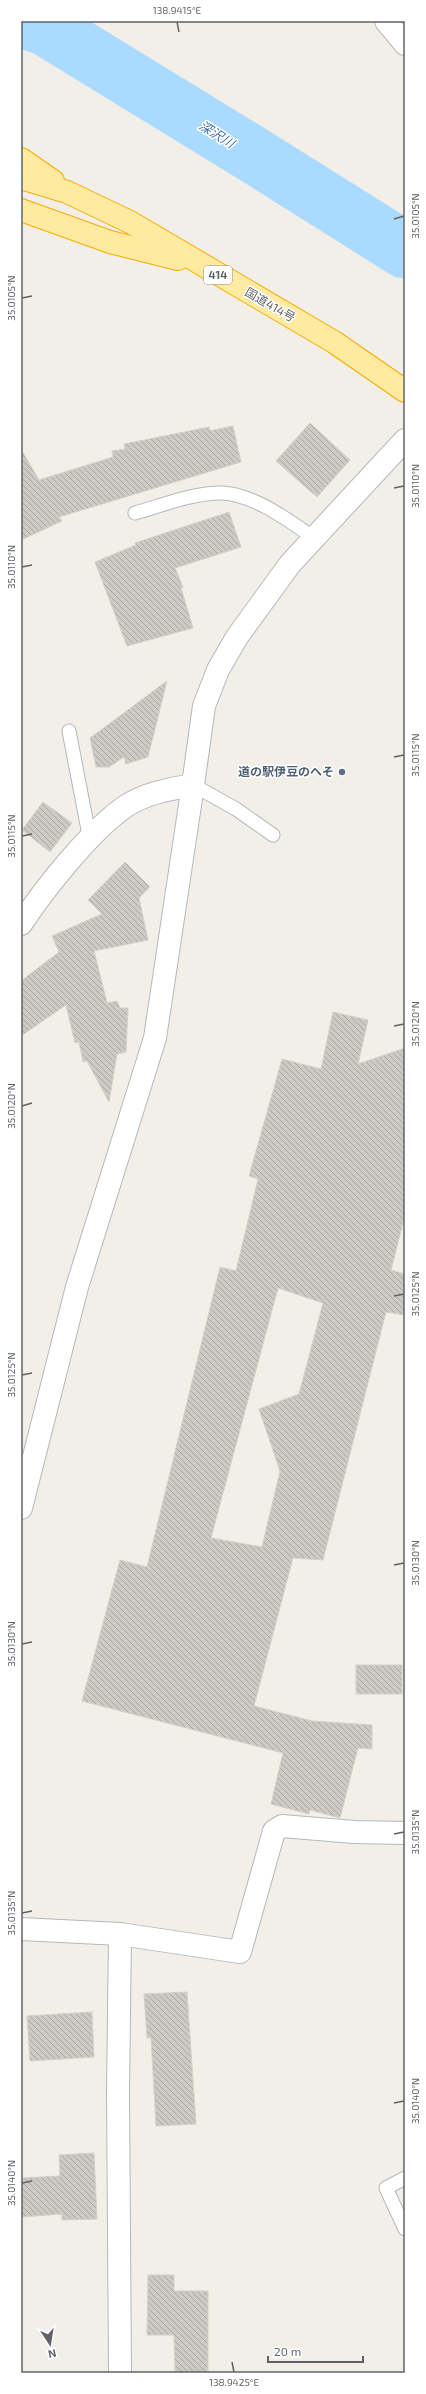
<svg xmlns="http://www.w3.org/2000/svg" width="426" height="2394" viewBox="0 0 426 2394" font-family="'Exo 2','Noto Sans JP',sans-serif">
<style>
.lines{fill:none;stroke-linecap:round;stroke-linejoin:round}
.river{stroke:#aadaff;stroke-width:57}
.building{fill:url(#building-back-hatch);stroke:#d6d1c6;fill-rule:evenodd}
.service-casing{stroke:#b5b8bc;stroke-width:15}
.minor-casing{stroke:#b5b8bc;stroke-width:24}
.tertiary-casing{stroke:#b5b8bc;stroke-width:24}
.trunk-casing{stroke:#f9ab00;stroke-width:24}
.service{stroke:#fff;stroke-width:13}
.minor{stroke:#fff;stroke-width:22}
.tertiary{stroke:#fff;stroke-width:22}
.trunk{stroke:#feeaa1;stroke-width:22}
.ticks{fill:none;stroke:#5f6368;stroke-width:1.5}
.service-dot{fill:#5c6f8a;stroke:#fff;stroke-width:1.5}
.labels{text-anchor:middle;stroke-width:3;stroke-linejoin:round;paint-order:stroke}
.shield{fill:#fff;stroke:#8f9295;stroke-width:1}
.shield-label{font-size:11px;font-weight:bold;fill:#5f6368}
.street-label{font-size:12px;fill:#5f6368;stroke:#fff}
.service-label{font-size:12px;font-weight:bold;fill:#4e5e75;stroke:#fff;text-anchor:end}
.water-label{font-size:13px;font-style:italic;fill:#4174aa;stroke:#fff}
.neatline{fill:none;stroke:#5f6368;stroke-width:1.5}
.ticks-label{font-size:10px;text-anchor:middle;fill:#5f6368}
</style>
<defs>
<pattern id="building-back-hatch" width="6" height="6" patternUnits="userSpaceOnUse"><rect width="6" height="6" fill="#cccac5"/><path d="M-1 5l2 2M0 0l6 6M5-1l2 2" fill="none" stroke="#a9a8a4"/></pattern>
</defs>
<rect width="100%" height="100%" fill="#f1efe8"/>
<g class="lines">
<!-- river -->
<path class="river" d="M28 21 45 27 257 157 405 250"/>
</g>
<!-- building -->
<g class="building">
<path d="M310 423 350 460 317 497 276 461Z"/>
<path d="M233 426 241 462 59 517 62 521 21 540V449L39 480 113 457 112 451 125 449 124 444 209 427 210 431Z"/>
<path d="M229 512 241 547 175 568 183 587 181 588 193 628 127 646 95 562 136 545 135 543Z"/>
<path d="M167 681 148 757 126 764 124 757 109 767H96L90 738Z"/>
<path d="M43 802 72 823 50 852 22 830Z"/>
<path d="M125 862 150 887 139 898 148 940 94 951 107 1003 117 1001 120 1008H128L126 1052 117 1054 109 1102 87 1061 83 1062 79 1042 75 1043 66 1005 21 1036V981L59 952 52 936 102 914 88 900Z"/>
<path d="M333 1012 368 1020 358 1064 405 1048V1215L391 1270 405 1274V1315L386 1312 323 1560 293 1558 254 1706 312 1721 372 1725V1749L358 1748 340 1818 310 1810 309 1814 271 1804 283 1753 82 1701 120 1560 147 1567 220 1267 236 1271 258 1179 249 1176 282 1059 321 1069ZM278 1288 323 1303 299 1394 259 1409 280 1471 262 1547 211 1538Z"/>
<rect x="356" y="1665" width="46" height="29"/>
<path d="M187 1992 196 2124 156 2126 151 2038H147L144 1994Z"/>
<path d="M92 2012 94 2057 30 2061 27 2016Z"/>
<path d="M94 2153 97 2219 62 2220V2214L21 2217V2178L60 2176 59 2155Z"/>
<path d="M148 2275H174V2291H208V2373H175L174 2335H147Z"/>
</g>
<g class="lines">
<!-- service casing -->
<g class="service-casing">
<g id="service">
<path d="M135 513C163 505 190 494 218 493 251 492 288 520 314 538"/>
<path d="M69 731 90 840"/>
<path d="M193 785 236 809 273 835"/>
<path d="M405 2178 386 2188 405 2229"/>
</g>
</g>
<!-- minor casing -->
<g class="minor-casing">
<g id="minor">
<path d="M386 21 405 44"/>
<path d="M21 1508 77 1287 155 1038 193 785"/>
<path d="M21 1929 120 1934 240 1952 274 1831 282 1826 354 1832 405 1833"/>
<path d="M120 1934 118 2092 120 2373"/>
</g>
</g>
<!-- tertiary casing -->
<g class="tertiary-casing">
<path id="tertiary" d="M21 924C45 888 90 831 126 806 146 793 170 789 193 785L204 706 218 670 237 637 290 564 405 440"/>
</g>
<!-- trunk casing -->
<g class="trunk-casing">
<g id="trunk">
<path d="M21 159 53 181"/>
<path d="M21 178 67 192 130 222 334 342 405 391"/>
<path d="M21 210 110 242 178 259"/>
</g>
</g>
<!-- service -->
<use href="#service" class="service"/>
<!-- minor -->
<use href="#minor" class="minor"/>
<!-- tertiary -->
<use href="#tertiary" class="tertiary"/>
<!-- trunk -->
<use href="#trunk" class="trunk"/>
</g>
<!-- ticks -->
<path class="ticks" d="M177 22 179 32M394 219 404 216M22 298 32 296M394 488 404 486M22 567 32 565M394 757 404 755M22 836 32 834M394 1026 404 1024M22 1106 32 1103M394 1296 404 1294M22 1375 32 1373M394 1565 404 1563M22 1644 32 1642M394 1834 404 1832M22 1913 32 1911M394 2103 404 2101M22 2183 32 2181M232 2362 234 2372"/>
<!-- markers -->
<circle class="service-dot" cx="342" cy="772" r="4"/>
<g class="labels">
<!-- shield labels -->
<rect class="shield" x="204" y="266" width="28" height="18" rx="3"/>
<g class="shield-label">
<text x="218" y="279">414</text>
</g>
<!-- street labels -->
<g class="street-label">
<text transform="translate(270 305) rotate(30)" y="4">国道414号</text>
</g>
<!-- service labels -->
<g class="service-label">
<text x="334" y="776">道の駅伊豆のへそ</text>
</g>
<!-- water labels -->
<g class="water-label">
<text transform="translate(217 134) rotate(32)" y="5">深沢川</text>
</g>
</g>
<!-- border -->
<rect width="426" height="2394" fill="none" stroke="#ffffff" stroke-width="44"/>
<!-- north arrow -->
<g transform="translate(50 2344) rotate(168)" stroke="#ffffff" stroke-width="3" paint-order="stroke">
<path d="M0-3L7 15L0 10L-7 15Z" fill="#5f6368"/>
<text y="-6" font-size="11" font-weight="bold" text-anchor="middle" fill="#5f6368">N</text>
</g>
<!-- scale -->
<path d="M268 2356v6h95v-6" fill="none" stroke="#5f6368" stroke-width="2"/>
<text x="274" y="2356" font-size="12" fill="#5f6368" stroke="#ffffff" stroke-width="3" paint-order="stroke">20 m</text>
<rect x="22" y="22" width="382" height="2350" class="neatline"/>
<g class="ticks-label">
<text x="177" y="14">138.9415°E</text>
<text transform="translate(415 216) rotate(-90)" y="4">35.0105°N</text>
<text transform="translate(11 298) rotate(-90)" y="4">35.0105°N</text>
<text transform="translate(415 486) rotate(-90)" y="4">35.0110°N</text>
<text transform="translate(11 567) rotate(-90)" y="4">35.0110°N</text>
<text transform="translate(415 755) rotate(-90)" y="4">35.0115°N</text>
<text transform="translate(11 836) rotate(-90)" y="4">35.0115°N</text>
<text transform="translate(415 1024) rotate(-90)" y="4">35.0120°N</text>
<text transform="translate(11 1106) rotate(-90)" y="4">35.0120°N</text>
<text transform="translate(415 1294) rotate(-90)" y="4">35.0125°N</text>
<text transform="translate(11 1375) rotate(-90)" y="4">35.0125°N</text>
<text transform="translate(415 1563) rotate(-90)" y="4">35.0130°N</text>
<text transform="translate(11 1644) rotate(-90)" y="4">35.0130°N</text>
<text transform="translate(415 1832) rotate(-90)" y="4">35.0135°N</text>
<text transform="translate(11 1913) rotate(-90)" y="4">35.0135°N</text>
<text transform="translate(415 2101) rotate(-90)" y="4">35.0140°N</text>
<text transform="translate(11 2183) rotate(-90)" y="4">35.0140°N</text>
<text x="234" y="2386">138.9425°E</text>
</g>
</svg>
